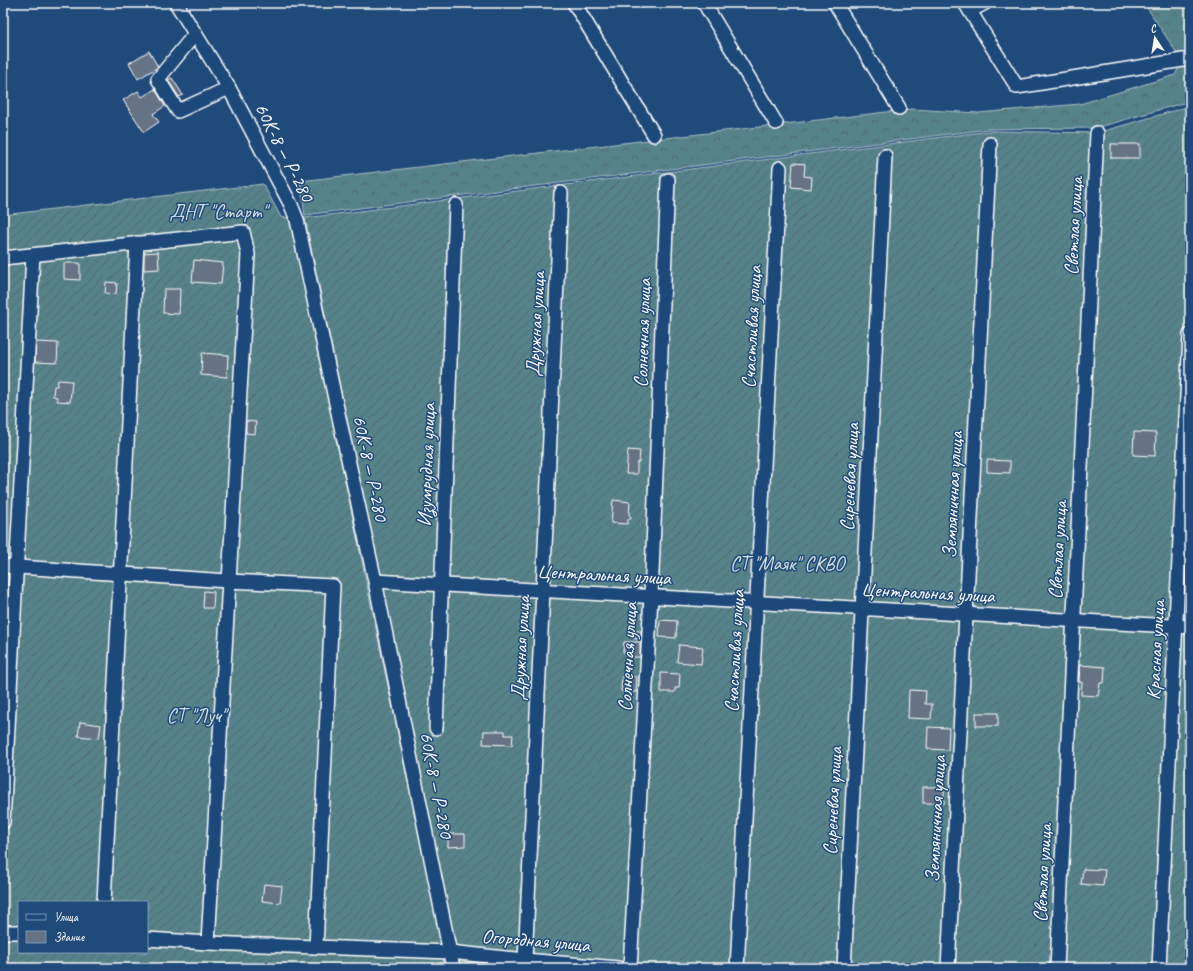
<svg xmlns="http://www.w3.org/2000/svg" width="1193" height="971" viewBox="0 0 1193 971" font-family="Caveat,sans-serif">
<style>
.forest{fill:url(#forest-crowns);stroke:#abc0c4}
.garden{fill:url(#garden-furrows);stroke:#abc0c4;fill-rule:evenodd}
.building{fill:#667385;stroke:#fff}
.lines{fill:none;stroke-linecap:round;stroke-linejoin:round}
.minor-casing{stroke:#fff;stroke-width:16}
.minor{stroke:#1f4a7a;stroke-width:13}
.labels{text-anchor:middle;stroke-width:3;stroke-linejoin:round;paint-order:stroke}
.street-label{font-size:20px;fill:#fff;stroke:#1f4a7a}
.park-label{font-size:20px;fill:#d5e0e2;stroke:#1f4a7a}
</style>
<defs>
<pattern id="forest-crowns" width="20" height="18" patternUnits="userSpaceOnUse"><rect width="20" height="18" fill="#57828a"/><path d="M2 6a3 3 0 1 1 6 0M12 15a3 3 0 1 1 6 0" fill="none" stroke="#526a6e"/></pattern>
<pattern id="garden-furrows" width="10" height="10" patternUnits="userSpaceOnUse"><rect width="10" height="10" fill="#57828a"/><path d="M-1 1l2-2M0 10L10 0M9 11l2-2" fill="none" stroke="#526a6e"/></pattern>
</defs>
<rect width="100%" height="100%" fill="#1f4a7a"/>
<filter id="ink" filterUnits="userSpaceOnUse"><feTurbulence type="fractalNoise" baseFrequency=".025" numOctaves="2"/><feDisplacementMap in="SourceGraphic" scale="8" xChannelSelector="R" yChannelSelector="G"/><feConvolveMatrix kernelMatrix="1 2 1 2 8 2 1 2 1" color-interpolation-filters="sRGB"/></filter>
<g filter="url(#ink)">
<!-- forest -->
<path class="forest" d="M1144 3H1190V101L1096 128 989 129 305 215 300 181 912 109 978 113 1080 104 1175 75 1182 61Z"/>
<!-- garden -->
<g class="garden">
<path d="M1190 106V968H567L459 962 305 218 990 131 1097 133Z"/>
<path d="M263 184 281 217 290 218 447 968H3V215ZM19 902H147V952H19Z"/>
</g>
<!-- building -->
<g class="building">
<path d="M149 51 158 67 138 79 129 63Z"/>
<path d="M172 78 183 95 179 97 168 80Z"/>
<path d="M155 89 165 106 153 114 159 122 144 132 123 100 138 91 142 97Z"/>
<rect x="1111" y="144" width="29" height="14"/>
<path d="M793 163 805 164 804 176 812 177 811 189 791 187Z"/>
<path d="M158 252 159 269 144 270V253Z"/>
<path d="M194 260 223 263 221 284 192 282Z"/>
<path d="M64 263H80V280L64 279Z"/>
<path d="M106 282 117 283 116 294 105 293Z"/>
<path d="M164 289H180L179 314 163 313Z"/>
<path d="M36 342 58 343 57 363 35 362Z"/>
<path d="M202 353 228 355 227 377 201 375Z"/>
<path d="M58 380 72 381 70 402 57 401V397L53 396 54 386H57Z"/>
<path d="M246 421 256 422 255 434 246 433Z"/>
<path d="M1134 432 1156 433 1155 456 1133 455Z"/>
<path d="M628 450 640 451 639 462H637V474H626Z"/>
<path d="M987 460 1010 461V473L987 472Z"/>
<path d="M613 500 630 502 629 515 632 518 628 520 627 524 611 523Z"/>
<path d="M204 591 214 592 213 608H203Z"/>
<path d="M660 620 677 621 676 638 659 637Z"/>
<rect x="635" y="631" width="6" height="8"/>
<path d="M624 642H640V657H626V652H623Z"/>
<path d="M679 645 703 647 701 664 677 662Z"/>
<path d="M1080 665 1105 667 1104 683H1100L1098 696 1081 695 1082 682H1079Z"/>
<path d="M661 673 680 674 679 688H675V692H661Z"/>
<path d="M622 676 637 677 636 692 621 691Z"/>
<path d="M909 690 926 691 925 704H932L931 719 908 718Z"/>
<rect x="976" y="713" width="22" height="13"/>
<path d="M80 722 101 725 99 738 78 736Z"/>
<path d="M928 727 949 728 948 750 927 749Z"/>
<path d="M484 731H505V735H513L512 745 483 744Z"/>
<rect x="923" y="787" width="21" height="16"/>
<path d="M448 834H465V846L448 847Z"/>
<path d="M1083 869 1105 870 1103 886 1081 884Z"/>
<path d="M264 884 282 886 280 903 262 901Z"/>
</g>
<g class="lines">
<!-- minor casing -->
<g class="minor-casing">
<g id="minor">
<path d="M176 3 229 88 291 205 297 220 341 427 375 581 453 968"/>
<path d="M574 3 654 135"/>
<path d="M704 3 776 123"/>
<path d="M835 3 899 108"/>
<path d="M965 3 1017 87 1183 60"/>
<path d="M970 11 985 3"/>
<path d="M195 34 158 79 178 111 229 88"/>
<path d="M3 258 243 232 248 254 208 943"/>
<path d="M3 566 228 581 333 586 316 947"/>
<path d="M375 581 1190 627"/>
<path d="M436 728 456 205"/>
<path d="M3 822 33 255"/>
<path d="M104 902 137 243"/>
<path d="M3 932H19"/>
<path d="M147 939 208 943 450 952 525 960 618 968"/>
<path d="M525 960 543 591 561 193"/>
<path d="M630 968 651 597 668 180"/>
<path d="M737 968 780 168"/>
<path d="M844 968 885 156"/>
<path d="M948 968 990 144"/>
<path d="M1057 968 1097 133"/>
<path d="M1159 968 1190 335"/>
</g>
</g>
<!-- minor -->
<use href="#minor" class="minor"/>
</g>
</g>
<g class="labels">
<!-- street labels -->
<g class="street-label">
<text transform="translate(285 152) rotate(63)" y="7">60К-8 — Р-280</text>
<text transform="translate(1073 226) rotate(-87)" y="7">Светлая улица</text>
<text transform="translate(535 324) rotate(-87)" y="7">Дружная улица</text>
<text transform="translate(751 327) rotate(-87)" y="7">Счастливая улица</text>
<text transform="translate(642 333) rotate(-88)" y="7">Солнечная улица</text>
<text transform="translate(426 465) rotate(-88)" y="7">Изумрудная улица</text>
<text transform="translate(371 468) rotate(78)" y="7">60К-8 — Р-280</text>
<text transform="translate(849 477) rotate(-87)" y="7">Сиреневая улица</text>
<text transform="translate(952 495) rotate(-87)" y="7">Земляничная улица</text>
<text transform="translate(1057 550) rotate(-87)" y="7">Светлая улица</text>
<text transform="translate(604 574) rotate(3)" y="7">Центральная улица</text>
<text transform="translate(928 592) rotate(3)" y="7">Центральная улица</text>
<text transform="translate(520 648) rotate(-87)" y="7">Дружная улица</text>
<text transform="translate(1155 650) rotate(-87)" y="7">Красная улица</text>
<text transform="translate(734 651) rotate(-87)" y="7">Счастливая улица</text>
<text transform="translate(627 657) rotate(-87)" y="7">Солнечная улица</text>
<text transform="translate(437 785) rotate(79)" y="7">60К-8 — Р-280</text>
<text transform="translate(832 801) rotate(-87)" y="7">Сиреневая улица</text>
<text transform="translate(935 819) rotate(-87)" y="7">Земляничная улица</text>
<text transform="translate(1042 873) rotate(-87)" y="7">Светлая улица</text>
<text transform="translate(536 940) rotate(5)" y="7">Огородная улица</text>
</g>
<!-- park labels -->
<g class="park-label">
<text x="218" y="218">ДНТ "Старт"</text>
<text x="787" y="570">СТ "Маяк" СКВО</text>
<text x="196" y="722">СТ "Луч"</text>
</g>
</g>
<!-- margin -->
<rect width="1193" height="971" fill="none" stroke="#1f4a7a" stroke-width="16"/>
<rect x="8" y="8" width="1177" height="955" fill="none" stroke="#fff" stroke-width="1.5" filter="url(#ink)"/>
<!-- legend -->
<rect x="18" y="901" width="130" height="52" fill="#1f4a7a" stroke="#7992af"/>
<rect x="26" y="914" width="20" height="6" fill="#1f4a7a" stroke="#7992af"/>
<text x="54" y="921" font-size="12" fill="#ffffff">Улица</text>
<rect x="26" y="931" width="20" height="12" fill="#667385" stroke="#7992af"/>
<text x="54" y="941" font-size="12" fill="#ffffff">Здание</text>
<!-- north arrow -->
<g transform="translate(1155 38) rotate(348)" stroke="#1f4a7a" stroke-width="3" paint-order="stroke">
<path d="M0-3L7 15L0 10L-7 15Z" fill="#ffffff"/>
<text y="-6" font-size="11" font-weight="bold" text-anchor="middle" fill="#ffffff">С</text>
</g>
</svg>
